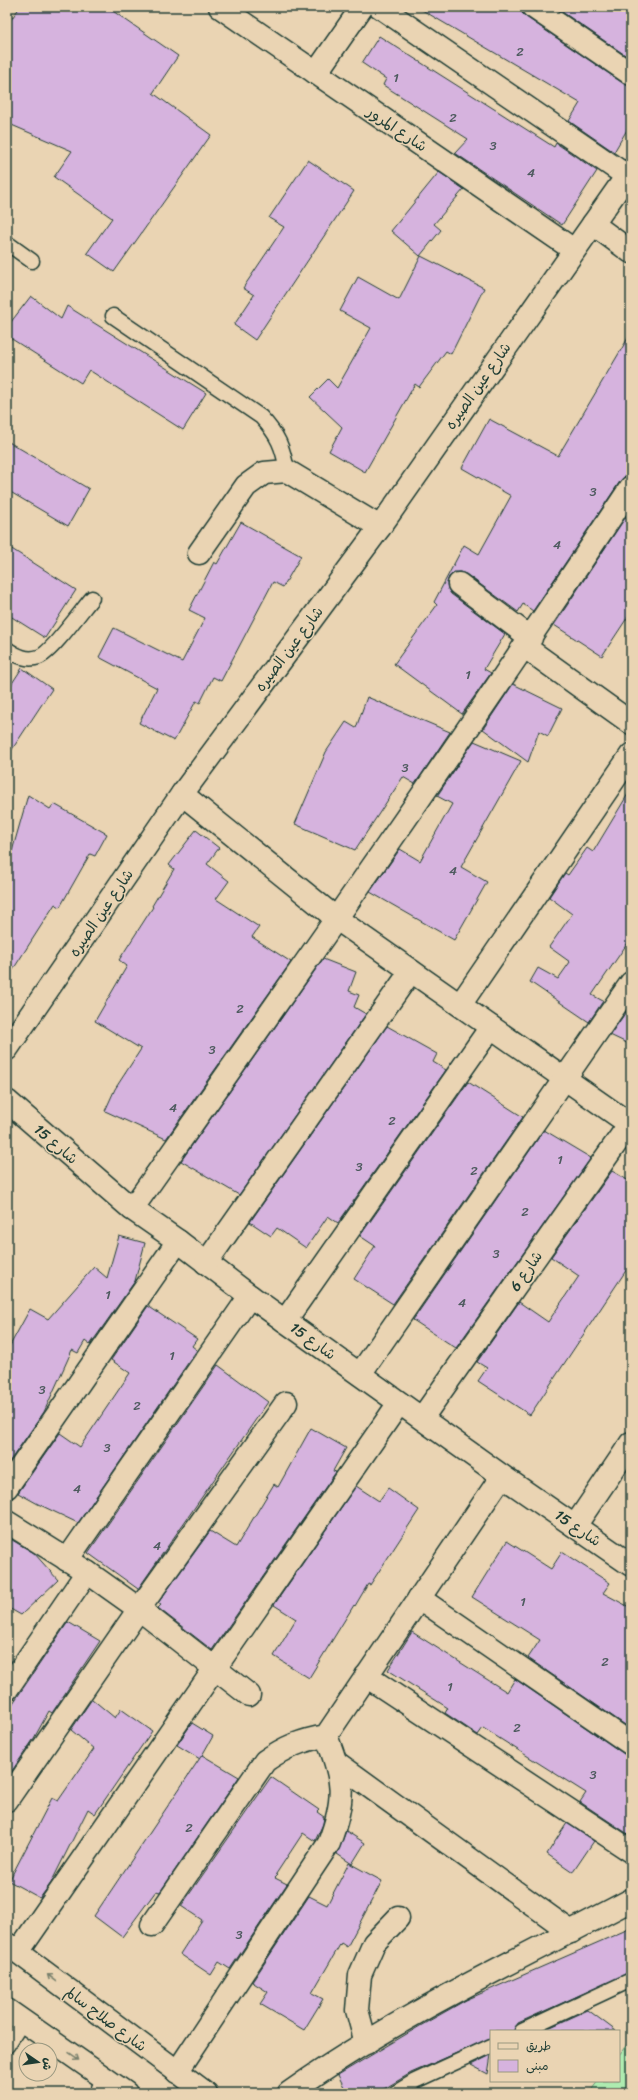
<svg xmlns="http://www.w3.org/2000/svg" width="638" height="2100" viewBox="0 0 638 2100" font-family="Sriracha,'Playpen Sans Arabic',sans-serif">
<style>
.green{fill:#aeebb0;stroke:#669472}
.building{fill:#d6b3de;stroke:#1f3d34}
.lines{fill:none;stroke-linecap:round;stroke-linejoin:round}
.lane-casing{stroke:#1f3d34;stroke-width:17}
.street-casing{stroke:#1f3d34;stroke-width:25}
.primary-casing{stroke:#1f3d34;stroke-width:25}
.lane{stroke:#ead4b3;stroke-width:14}
.street{stroke:#ead4b3;stroke-width:22}
.primary{stroke:#ead4b3;stroke-width:22}
.oneway{stroke:#7a816d}
.labels{text-anchor:middle;stroke-width:3;stroke-linejoin:round;paint-order:stroke}
.number-label{font-size:13px;fill:#4d5a5e}
.street-label{font-size:15px;fill:#1f3d34;stroke:#ead4b3}
</style>
<rect width="100%" height="100%" fill="#ead4b3"/>
<filter id="ink" filterUnits="userSpaceOnUse"><feTurbulence type="fractalNoise" baseFrequency=".025" numOctaves="2"/><feDisplacementMap in="SourceGraphic" scale="8" xChannelSelector="R" yChannelSelector="G"/><feConvolveMatrix kernelMatrix="1 2 1 2 8 2 1 2 1" color-interpolation-filters="sRGB"/></filter>
<g filter="url(#ink)">
<!-- green -->
<path class="green" d="M631 2039V2093H589L598 2081H619V2055Z"/>
<!-- building -->
<g class="building">
<path d="M20 7H107L178 56 153 93 211 135 114 272 87 253 112 218 54 177 72 151 7 123V25Z"/>
<path d="M417 7H521L522 13 526 17 624 84 631 86V123L614 152 569 121 580 103Z"/>
<path d="M555 7H631V59Z"/>
<path d="M379 36 554 147 556 143 597 171 562 225 455 153 468 139 383 85 386 79 362 63Z"/>
<path d="M308 160 354 191 255 340 234 325 254 295 243 288 284 227 269 218Z"/>
<path d="M439 172 464 189 434 224 441 230 420 256 391 231Z"/>
<path d="M421 256 484 288 451 354 446 351 419 387 415 384 365 472 329 451 342 427 310 397 328 379 337 388 371 328 340 311 358 277 399 300Z"/>
<path d="M31 296 61 319 67 306 206 393 183 430 89 370 81 383 7 336V327Z"/>
<path d="M631 333V475L625 476 621 480 533 611 523 604 518 612 466 574 460 572H454L449 577 447 583 448 589 451 594 505 634 484 669 491 673 462 714 394 664 437 605 434 602 464 545 479 554 511 496 462 468 489 419 558 456Z"/>
<path d="M7 441 89 489 68 526 7 490Z"/>
<path d="M631 509V612L602 656 554 625Z"/>
<path d="M241 522 301 556 283 587 273 582 221 681 213 677 200 703 196 701 174 741 139 723 157 688 99 657 114 628 182 662 205 618 189 610 214 562 217 564Z"/>
<path d="M7 546 76 590 45 638 7 614Z"/>
<path d="M22 668 52 689 7 757V691Z"/>
<path d="M513 684 562 708 548 736 539 731 528 762 483 729Z"/>
<path d="M367 697 450 732 415 784 403 777 355 850 295 824 326 752 346 722 356 728Z"/>
<path d="M474 741 521 761 461 867 487 882 454 940 370 892 400 849 420 861 452 804 437 796Z"/>
<path d="M631 789V938L592 995 603 1001 589 1022 530 982 538 968 558 979 570 962 549 947 572 914 549 897 565 873 568 875 587 848 593 852Z"/>
<path d="M28 795 50 809 54 804 107 834 95 856 90 854 60 907 55 904 7 979V869Z"/>
<path d="M196 830 219 848 207 864 229 881 216 899 259 927 252 937 291 962 166 1139 105 1111 115 1089 141 1049 95 1021 127 966 119 960 153 907 152 906 174 869 169 865Z"/>
<path d="M323 959 356 972 349 991 359 995 354 1007 366 1014 239 1195 181 1161Z"/>
<path d="M626 1012 631 1015V1045L610 1035Z"/>
<path d="M387 1026 437 1054 433 1062 446 1070 338 1223 328 1216 306 1248 277 1228 271 1236 250 1222Z"/>
<path d="M468 1082 523 1117 393 1304 354 1279 375 1246 360 1236Z"/>
<path d="M544 1130 591 1158 456 1348 413 1320Z"/>
<path d="M612 1171 631 1182V1263L530 1415 478 1381 487 1368 477 1362 519 1302 548 1322 579 1276 551 1257Z"/>
<path d="M119 1236 145 1243 135 1281 90 1345 85 1341 78 1353 72 1350 44 1412 7 1465V1351L30 1309 48 1319 94 1267 107 1278Z"/>
<path d="M148 1306 197 1339 192 1346 197 1350 78 1523 38 1504 18 1493 60 1433 80 1447 130 1373 111 1360Z"/>
<path d="M218 1365 268 1402 138 1589 88 1553Z"/>
<path d="M311 1428 346 1448 333 1471 336 1472 212 1650 158 1608 161 1605 158 1603 210 1531 236 1547 274 1484 278 1487Z"/>
<path d="M356 1486 379 1501 388 1488 419 1510 370 1585 368 1584 355 1606 354 1605 309 1678 274 1656 296 1619 274 1605Z"/>
<path d="M7 1537 34 1553 58 1580 21 1615 7 1607Z"/>
<path d="M507 1541 551 1569 562 1552 610 1583 603 1593 631 1608V1729L528 1658 540 1640 472 1597Z"/>
<path d="M68 1622 100 1641 52 1713 49 1711 33 1740 7 1778V1712Z"/>
<path d="M412 1632 507 1692 515 1679 624 1754 631 1756V1836L580 1802 586 1793 483 1728 478 1735 445 1713 448 1708 388 1670Z"/>
<path d="M92 1699 115 1718 121 1709 152 1731 95 1814 88 1809 51 1883 40 1898 9 1881 52 1798 58 1801 94 1749 71 1730Z"/>
<path d="M192 1723 213 1736 200 1759 177 1745Z"/>
<path d="M202 1755 239 1777 160 1892 156 1891 122 1937 94 1916Z"/>
<path d="M271 1777 319 1810 317 1812 324 1817 323 1824 315 1841 303 1833 276 1874 278 1875 275 1878 287 1884 230 1969 219 1962 211 1975 180 1954 202 1920 181 1906Z"/>
<path d="M567 1823 594 1841 573 1872 547 1854Z"/>
<path d="M346 1831 365 1843 352 1864 337 1854Z"/>
<path d="M349 1863 382 1881 347 1947 341 1943 312 1993 323 1999 304 2030 260 2004 268 1992 252 1982 309 1896 327 1905Z"/>
<path d="M631 1928V1972L518 2023 514 2031H491V2038L411 2073 377 2093H347L338 2075 420 2026 466 2000Z"/>
<path d="M588 2010 616 2031H542Z"/>
<path d="M491 2055 488 2074 471 2065Z"/>
</g>
<g class="lines">
<!-- lane casing -->
<g class="lane-casing">
<g id="lane">
<path d="M7 243 32 261"/>
<path d="M113 316 261 417C278 435 283 447 287 471"/>
<path d="M7 649C17 656 27 661 39 657 51 653 82 610 92 598"/>
<path d="M522 2031 631 1980"/>
<path d="M7 2046 23 2021"/>
<path d="M97 2093 104 2076"/>
<path d="M395 2093 415 2081 491 2046"/>
</g>
</g>
<!-- street casing -->
<g class="street-casing">
<g id="street">
<path d="M220 7 574 250"/>
<path d="M380 7 627 176"/>
<path d="M533 7 631 74"/>
<path d="M316 73 362 7"/>
<path d="M593 224 631 252"/>
<path d="M199 553 246 486 264 473 287 471 380 527"/>
<path d="M459 584 531 638"/>
<path d="M525 647 631 723"/>
<path d="M182 794 337 919 631 1125"/>
<path d="M460 1005 631 755"/>
<path d="M7 1049 182 794 380 527 631 170"/>
<path d="M7 1101 132 1209 178 1241 250 1296 502 1476 631 1565"/>
<path d="M132 1209C301 970 469 731 631 487"/>
<path d="M206 1263 411 971"/>
<path d="M285 1321 491 1027"/>
<path d="M360 1374 631 983"/>
<path d="M422 1418 631 1122"/>
<path d="M7 1487 178 1241"/>
<path d="M7 1522 87 1572 139 1609 249 1695"/>
<path d="M575 1526 631 1443"/>
<path d="M67 1560 250 1296"/>
<path d="M419 1598 631 1744"/>
<path d="M366 1676 631 1851"/>
<path d="M7 1689 87 1572"/>
<path d="M337 1763 571 1932"/>
<path d="M7 1800 139 1609 286 1403"/>
<path d="M152 1925 265 1761C285 1747 302 1740 326 1736L502 1476"/>
<path d="M18 1952 399 1403"/>
<path d="M366 2043 357 2010 360 1975 374 1943 398 1918"/>
<path d="M177 2072 329 1843C346 1798 344 1780 326 1736"/>
<path d="M289 2093C395 2017 516 1961 631 1900"/>
</g>
</g>
<!-- primary casing -->
<g class="primary-casing">
<g id="primary">
<path d="M7 1944 206 2093"/>
<path d="M7 2010 126 2093"/>
</g>
</g>
<!-- lane -->
<use href="#lane" class="lane"/>
<!-- street -->
<use href="#street" class="street"/>
<!-- primary -->
<use href="#primary" class="primary"/>
</g>
<!-- one-way arrows -->
<defs><path id="oneway-shaft" d="M-6 0H5M1.5-3L5.5 0L1.5 3" fill="none" stroke-width="1.6" stroke-linecap="round" stroke-linejoin="round"/></defs>
<g class="oneway">
<use href="#oneway-shaft" transform="translate(52 1978) rotate(-143)"/>
<use href="#oneway-shaft" transform="translate(74 2056) rotate(34)"/>
</g>
</g>
<g class="labels">
<!-- number labels -->
<g class="number-label">
<text x="520" y="56">2</text>
<text x="396" y="82">1</text>
<text x="453" y="122">2</text>
<text x="493" y="150">3</text>
<text x="531" y="177">4</text>
<text x="593" y="496">3</text>
<text x="557" y="549">4</text>
<text x="468" y="679">1</text>
<text x="405" y="772">3</text>
<text x="453" y="875">4</text>
<text x="240" y="1013">2</text>
<text x="212" y="1054">3</text>
<text x="173" y="1112">4</text>
<text x="392" y="1125">2</text>
<text x="560" y="1164">1</text>
<text x="359" y="1171">3</text>
<text x="474" y="1175">2</text>
<text x="525" y="1216">2</text>
<text x="496" y="1258">3</text>
<text x="108" y="1299">1</text>
<text x="462" y="1307">4</text>
<text x="172" y="1360">1</text>
<text x="42" y="1394">3</text>
<text x="137" y="1410">2</text>
<text x="107" y="1452">3</text>
<text x="77" y="1493">4</text>
<text x="157" y="1550">4</text>
<text x="523" y="1606">1</text>
<text x="605" y="1666">2</text>
<text x="450" y="1691">1</text>
<text x="517" y="1732">2</text>
<text x="593" y="1779">3</text>
<text x="189" y="1832">2</text>
<text x="239" y="1939">3</text>
</g>
<!-- street labels -->
<g class="street-label">
<text transform="translate(397 129) rotate(34)" y="5">شارع المرور</text>
<text transform="translate(478 386) rotate(-55)" y="5">شارع عين الصيره</text>
<text transform="translate(289 649) rotate(-53)" y="5">شارع عين الصيره</text>
<text transform="translate(101 913) rotate(-56)" y="5">شارع عين الصيره</text>
<text transform="translate(56 1144) rotate(41)" y="5">شارع 15</text>
<text transform="translate(526 1271) rotate(-55)" y="5">شارع 6</text>
<text transform="translate(313 1341) rotate(36)" y="5">شارع 15</text>
<text transform="translate(578 1528) rotate(35)" y="5">شارع 15</text>
<text transform="translate(106 2019) rotate(37)" y="5">شارع صلاح سالم</text>
</g>
</g>
<!-- margin -->
<rect width="638" height="2100" fill="none" stroke="#ead4b3" stroke-width="24"/>
<rect x="12" y="12" width="614" height="2076" fill="none" stroke="#1f3d34" stroke-width="1.5" filter="url(#ink)"/>
<!-- legend -->
<rect x="490" y="2030" width="130" height="52" fill="#ead4b3" stroke="#999880"/>
<rect x="498" y="2043" width="20" height="6" fill="#ead4b3" stroke="#999880"/>
<text x="526" y="2050" font-size="12" fill="#1f3d34">طريق</text>
<rect x="498" y="2060" width="20" height="12" fill="#d6b3de" stroke="#999880"/>
<text x="526" y="2070" font-size="12" fill="#1f3d34">مبنى</text>
<!-- north arrow -->
<g transform="translate(38 2062) rotate(103)"><circle r="19" fill="#ead4b3" stroke="#999880"/>
<path d="M0-3L7 15L0 10L-7 15Z" fill="#1f3d34"/>
<text y="-6" font-size="11" font-weight="bold" text-anchor="middle" fill="#1f3d34">ش</text>
</g>
</svg>
